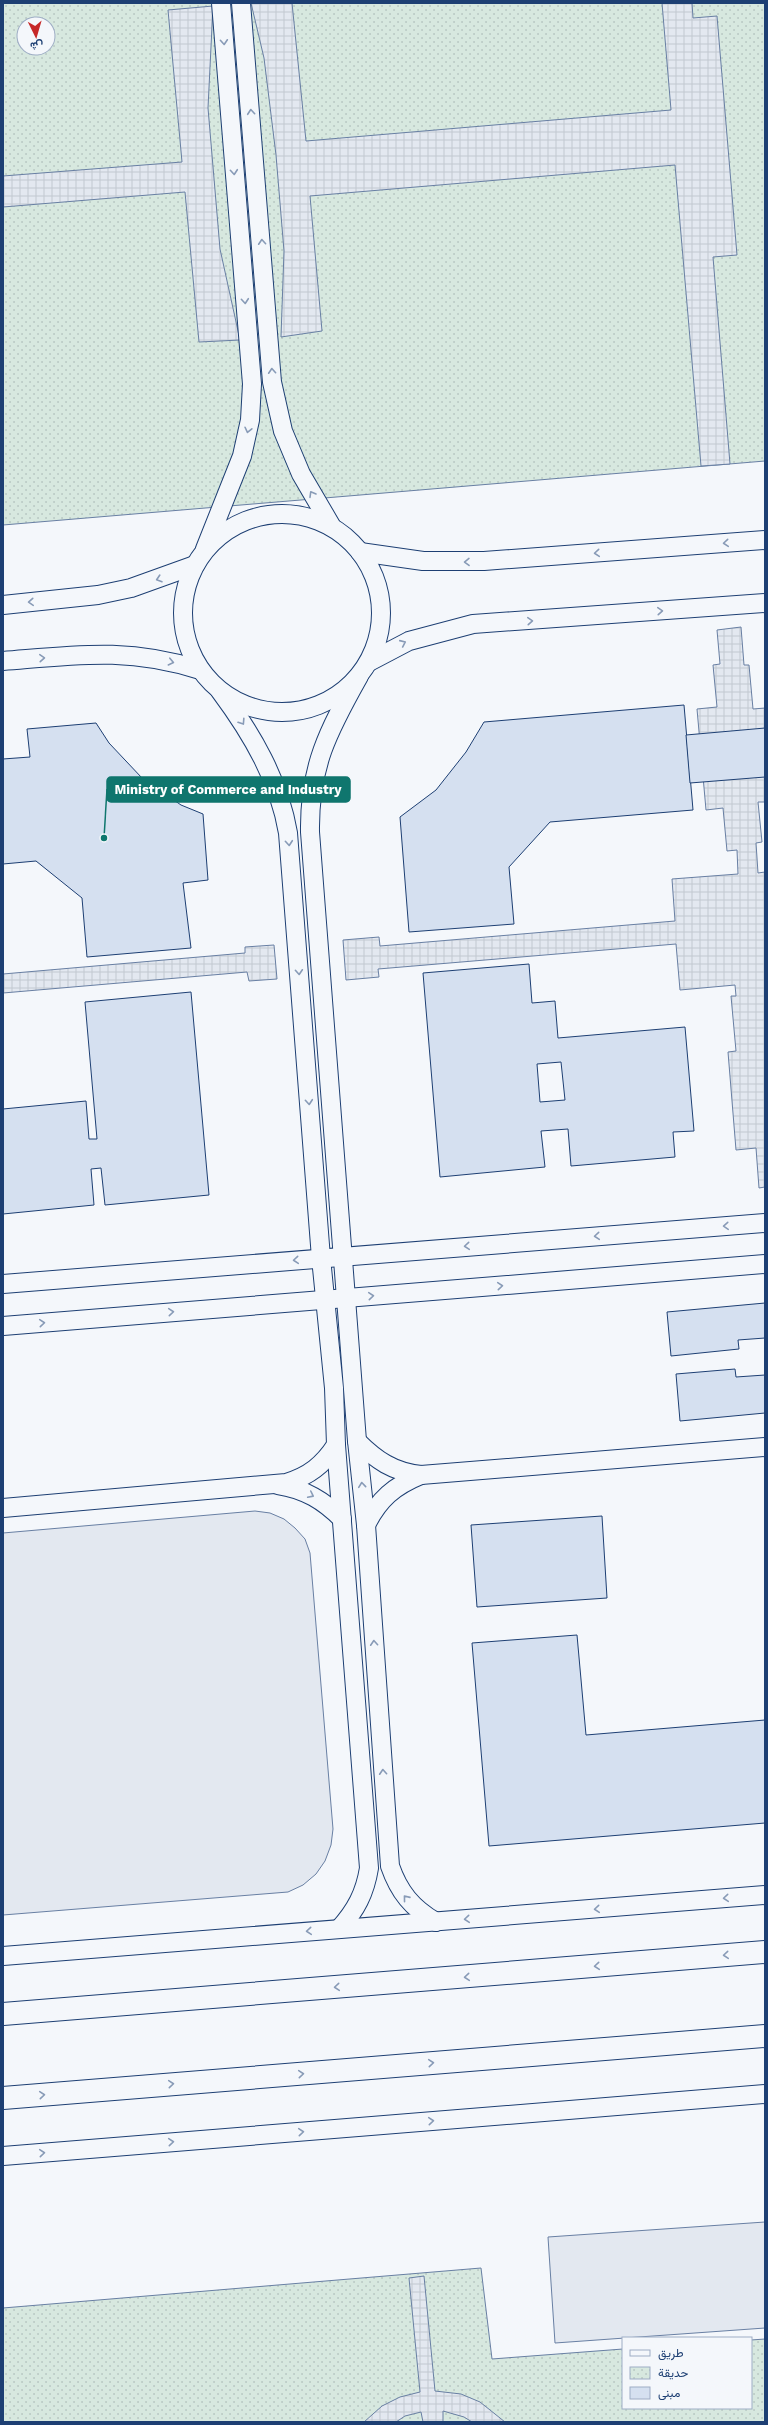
<svg xmlns="http://www.w3.org/2000/svg" width="768" height="2425" viewBox="0 0 768 2425" font-family="'Work Sans',Vazirmatn,sans-serif">
<style>
.park{fill:url(#park-dots);stroke:#687fa3;fill-rule:evenodd}
.parking{fill:#e3e8f0;stroke:#687fa3}
.plaza{fill:url(#plaza-grid);stroke:#687fa3}
.building{fill:#d5e0f0;stroke:#1d3f73;fill-rule:evenodd}
.lines{fill:none;stroke-linecap:round;stroke-linejoin:round}
.minor-casing{stroke:#1d3f73;stroke-width:20}
.secondary-casing{stroke:#1d3f73;stroke-width:24}
.minor{stroke:#f4f7fb;stroke-width:18}
.secondary{stroke:#f4f7fb;stroke-width:22}
.oneway{stroke:#889bb7}
.leader{fill:none;stroke:#0f766e;stroke-width:1.5}
.callout-dot{fill:#0f766e;stroke:#f4f7fb;stroke-width:1.5}
.callout{fill:#0f766e;stroke:#0f766e;stroke-width:1.5}
.callout-label{font-size:13px;text-anchor:middle;font-weight:bold;fill:#fff}
</style>
<defs>
<pattern id="park-dots" width="8" height="8" patternUnits="userSpaceOnUse"><rect width="8" height="8" fill="#d7e8df"/><path d="M2 2h.1M6 6h.1" fill="none" stroke="#b8c8c3" stroke-width="1.8" stroke-linecap="round"/></pattern>
<pattern id="plaza-grid" width="8" height="8" patternUnits="userSpaceOnUse"><rect width="8" height="8" fill="#e3e8f0"/><path d="M0 4h8M4 0v8" fill="none" stroke="#c2c8d1"/></pattern>
</defs>
<rect width="100%" height="100%" fill="#f4f7fb"/>
<!-- park -->
<g class="park">
<path d="M3 3H765V461L3 525ZM24 24H48V48H24Z"/>
<path d="M481 2268 492 2359 623 2349V2408H751V2340L765 2339V2422H3V2308Z"/>
</g>
<!-- parking -->
<g class="parking">
<path d="M255 1511 270 1513 284 1519 295 1528 305 1539 310 1553 333 1829 331 1845 325 1861 316 1874 303 1885 288 1892 3 1915V1533Z"/>
<path d="M765 2222V2328L555 2343 548 2237Z"/>
</g>
<!-- plaza -->
<g class="plaza">
<path d="M251 3H292L306 141 671 110 662 3H692L693 18 717 16 737 255 713 257 730 464 701 466 675 165 310 196 322 331 281 337 284 251 276 155 264 58Z"/>
<path d="M213 6 208 108 220 249 240 340 199 342 185 192 3 207V176L182 162 168 10Z"/>
<path d="M741 627 744 665H749L753 709 765 708V802H758L762 842 756 843 758 873 765 872V1187L759 1188 756 1148 736 1150 728 1052 736 1051 731 996H736L735 985 680 990 676 944 378 969 379 977 346 980 343 940 379 937 380 946 675 921 672 879 738 874 737 850 727 851 723 808 706 810 697 709 717 707 713 665 720 664 717 630Z"/>
<path d="M274 945 277 979 249 981 247 972 3 993V974L245 953V947Z"/>
<path d="M424 2276 435 2391 461 2394 480 2402 505 2422H472L464 2417 443 2411V2422H423L421 2412 405 2416 396 2422H364L382 2406 400 2397 420 2392 409 2278Z"/>
</g>
<!-- building -->
<g class="building">
<path d="M684 705 693 810 550 822 509 867 514 924 409 932 400 817 436 790 466 752 484 722Z"/>
<path d="M96 723 109 743 142 778 181 805 203 814 208 880 183 883 191 948 87 957 82 898 36 861 3 864V759L30 757 27 729Z"/>
<path d="M765 728V777L690 783 686 735Z"/>
<path d="M529 964 532 1003 555 1001 558 1038 685 1027 694 1131 673 1132 675 1157 571 1166 568 1129 541 1131 545 1167 440 1177 423 973ZM561 1062 565 1100 540 1102 537 1064Z"/>
<path d="M191 992 209 1195 105 1205 101 1168 91 1169 94 1205 3 1214V1109L86 1101 89 1139H97L85 1002Z"/>
<path d="M765 1303V1338L738 1340 739 1349 671 1356 667 1312Z"/>
<path d="M735 1369 736 1377 765 1375V1413L680 1421 676 1374Z"/>
<path d="M602 1516 607 1598 477 1607 471 1525Z"/>
<path d="M577 1635 586 1735 765 1720V1823L489 1846 472 1643Z"/>
</g>
<g class="lines">
<!-- minor casing -->
<g class="minor-casing">
<g id="minor">
<path d="M241 3 272 382 283 431 301 474 332 527"/>
<circle cx="282" cy="613" r="99"/>
<path d="M205 549 242 456 250 420 252 384 221 3"/>
<path d="M360 552 423 561H484L765 540"/>
<path d="M3 605 98 595 131 588 195 565"/>
<path d="M3 661C77 655 128 647 200 670"/>
<path d="M369 662 409 641 473 624 765 603"/>
<path d="M359 676C328 731 309 767 310 832L357 1441 366 1525 390 1866C399 1892 412 1908 436 1922"/>
<path d="M220 691C252 734 279 780 288 833L321 1258 334 1388 336 1445 369 1868C365 1893 356 1910 339 1929"/>
<path d="M3 1284 765 1223"/>
<path d="M3 1326 765 1264"/>
<path d="M357 1441C376 1460 393 1472 421 1475L765 1447"/>
<path d="M278 1485C305 1489 324 1501 342 1519"/>
<path d="M3 1508 286 1483C309 1476 323 1465 336 1445"/>
<path d="M366 1525C379 1499 394 1486 421 1475"/>
<path d="M3 1956 765 1895"/>
<path d="M3 2156 765 2094"/>
</g>
</g>
<!-- secondary casing -->
<g class="secondary-casing">
<g id="secondary">
<path d="M3 2014 765 1952"/>
<path d="M3 2098 765 2036"/>
</g>
</g>
<!-- minor -->
<use href="#minor" class="minor"/>
<!-- secondary -->
<use href="#secondary" class="secondary"/>
</g>
<!-- one-way arrows -->
<defs><path id="oneway-chevron" d="M-2-3.5L2.5 0L-2 3.5" fill="none" stroke-width="1.6" stroke-linecap="round" stroke-linejoin="round"/></defs>
<g class="oneway">
<use href="#oneway-chevron" transform="translate(224 42) rotate(86)"/>
<use href="#oneway-chevron" transform="translate(251 112) rotate(-95)"/>
<use href="#oneway-chevron" transform="translate(234 172) rotate(85)"/>
<use href="#oneway-chevron" transform="translate(262 242) rotate(-94)"/>
<use href="#oneway-chevron" transform="translate(245 301) rotate(85)"/>
<use href="#oneway-chevron" transform="translate(272 371) rotate(-94)"/>
<use href="#oneway-chevron" transform="translate(248 430) rotate(103)"/>
<use href="#oneway-chevron" transform="translate(312 494) rotate(-120)"/>
<use href="#oneway-chevron" transform="translate(726 543) rotate(175)"/>
<use href="#oneway-chevron" transform="translate(597 553) rotate(175)"/>
<use href="#oneway-chevron" transform="translate(467 562) rotate(179)"/>
<use href="#oneway-chevron" transform="translate(159 579) rotate(162)"/>
<use href="#oneway-chevron" transform="translate(31 602) rotate(176)"/>
<use href="#oneway-chevron" transform="translate(660 611) rotate(-4)"/>
<use href="#oneway-chevron" transform="translate(530 621) rotate(-4)"/>
<use href="#oneway-chevron" transform="translate(403 643) rotate(-24)"/>
<use href="#oneway-chevron" transform="translate(42 658) rotate(-4)"/>
<use href="#oneway-chevron" transform="translate(171 662) rotate(13)"/>
<use href="#oneway-chevron" transform="translate(242 722) rotate(57)"/>
<use href="#oneway-chevron" transform="translate(289 843) rotate(85)"/>
<use href="#oneway-chevron" transform="translate(299 972) rotate(86)"/>
<use href="#oneway-chevron" transform="translate(309 1102) rotate(85)"/>
<use href="#oneway-chevron" transform="translate(726 1226) rotate(176)"/>
<use href="#oneway-chevron" transform="translate(597 1236) rotate(175)"/>
<use href="#oneway-chevron" transform="translate(467 1246) rotate(175)"/>
<use href="#oneway-chevron" transform="translate(296 1260) rotate(175)"/>
<use href="#oneway-chevron" transform="translate(500 1286) rotate(-5)"/>
<use href="#oneway-chevron" transform="translate(371 1296) rotate(-5)"/>
<use href="#oneway-chevron" transform="translate(171 1312) rotate(-5)"/>
<use href="#oneway-chevron" transform="translate(42 1323) rotate(-5)"/>
<use href="#oneway-chevron" transform="translate(362 1485) rotate(-96)"/>
<use href="#oneway-chevron" transform="translate(311 1495) rotate(26)"/>
<use href="#oneway-chevron" transform="translate(374 1643) rotate(-94)"/>
<use href="#oneway-chevron" transform="translate(383 1772) rotate(-94)"/>
<use href="#oneway-chevron" transform="translate(406 1898) rotate(-129)"/>
<use href="#oneway-chevron" transform="translate(726 1898) rotate(175)"/>
<use href="#oneway-chevron" transform="translate(597 1909) rotate(175)"/>
<use href="#oneway-chevron" transform="translate(467 1919) rotate(175)"/>
<use href="#oneway-chevron" transform="translate(309 1931) rotate(175)"/>
<use href="#oneway-chevron" transform="translate(726 1955) rotate(175)"/>
<use href="#oneway-chevron" transform="translate(597 1966) rotate(175)"/>
<use href="#oneway-chevron" transform="translate(467 1977) rotate(175)"/>
<use href="#oneway-chevron" transform="translate(337 1987) rotate(175)"/>
<use href="#oneway-chevron" transform="translate(431 2063) rotate(-5)"/>
<use href="#oneway-chevron" transform="translate(301 2074) rotate(-5)"/>
<use href="#oneway-chevron" transform="translate(171 2084) rotate(-5)"/>
<use href="#oneway-chevron" transform="translate(42 2095) rotate(-5)"/>
<use href="#oneway-chevron" transform="translate(431 2121) rotate(-5)"/>
<use href="#oneway-chevron" transform="translate(301 2132) rotate(-5)"/>
<use href="#oneway-chevron" transform="translate(171 2142) rotate(-5)"/>
<use href="#oneway-chevron" transform="translate(42 2153) rotate(-5)"/>
</g>
<!-- callouts -->
<path class="leader" d="M104 838L107 789"/>
<circle class="callout-dot" cx="104" cy="838" r="4"/>
<rect class="callout" x="107" y="777" width="243" height="25" rx="4"/>
<g class="callout-label">
<text x="228" y="794">Ministry of Commerce and Industry</text>
</g>
<!-- border -->
<rect width="768" height="2425" fill="none" stroke="#1d3f73" stroke-width="8"/>
<!-- legend -->
<rect x="622" y="2337" width="130" height="72" fill="#f4f7fb" stroke="#9eadc5"/>
<rect x="630" y="2350" width="20" height="6" fill="#f4f7fb" stroke="#9eadc5"/>
<text x="658" y="2357" font-size="12" fill="#1d3f73">طريق</text>
<rect x="630" y="2367" width="20" height="12" fill="url(#park-dots)" stroke="#9eadc5"/>
<text x="658" y="2377" font-size="12" fill="#1d3f73">حديقة</text>
<rect x="630" y="2387" width="20" height="12" fill="#d5e0f0" stroke="#9eadc5"/>
<text x="658" y="2397" font-size="12" fill="#1d3f73">مبنى</text>
<!-- north arrow -->
<g transform="translate(36 36) rotate(175)"><circle r="19" fill="#f4f7fb" stroke="#9eadc5"/>
<path d="M0-3L7 15L0 10L-7 15Z" fill="#c62828"/>
<text y="-6" font-size="11" font-weight="bold" text-anchor="middle" fill="#1d3f73">ش</text>
</g>
</svg>
